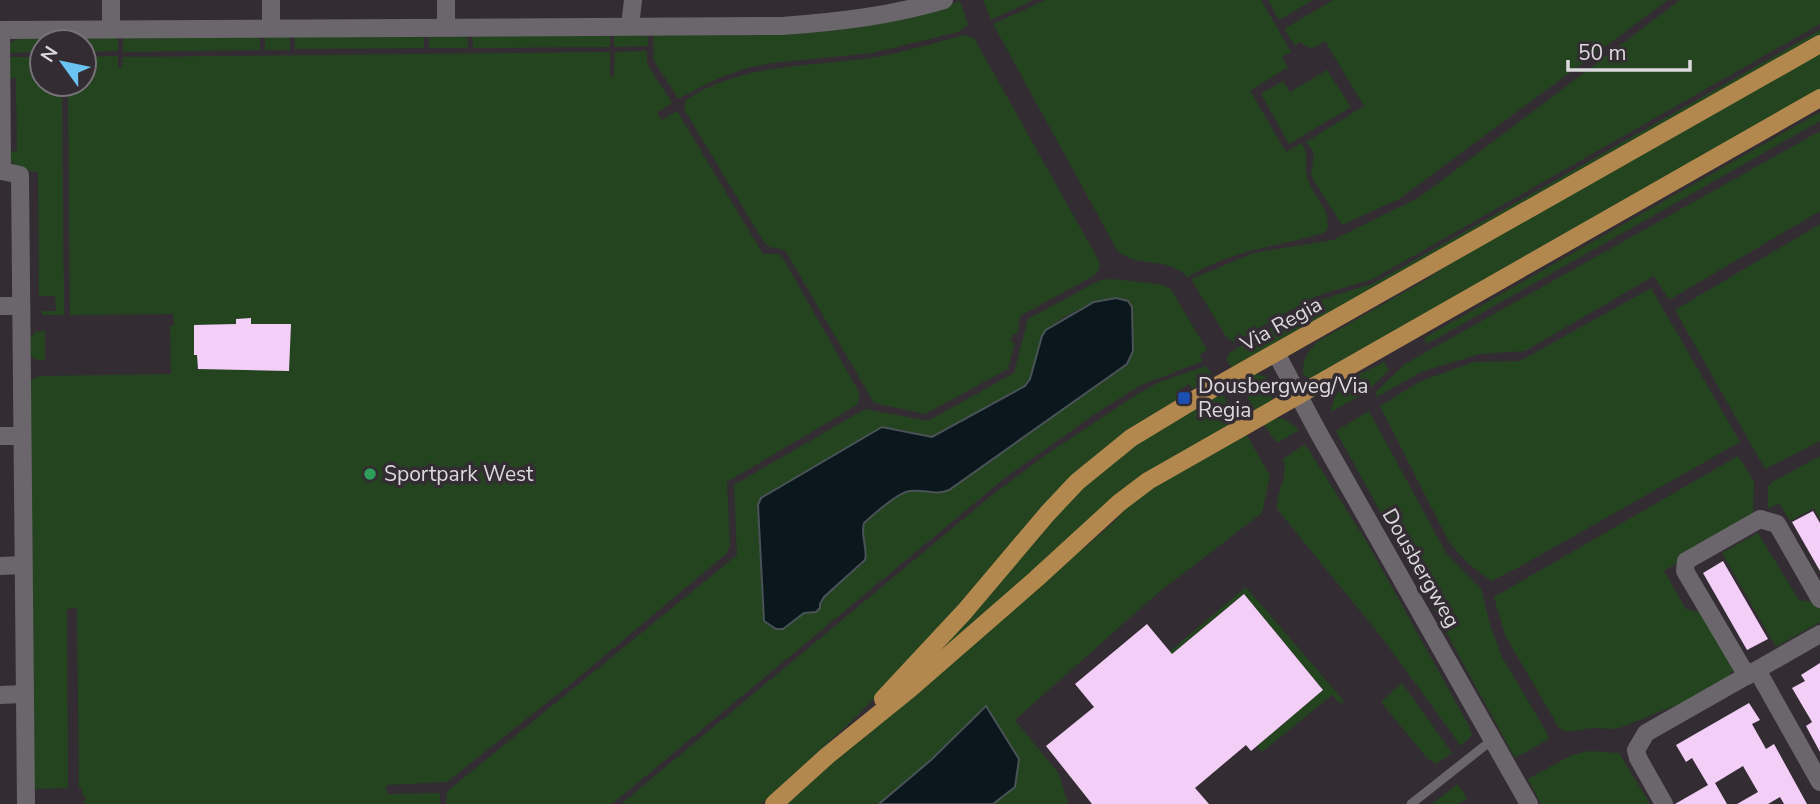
<svg xmlns="http://www.w3.org/2000/svg" width="1820" height="804" viewBox="0 0 1820 804" font-family="'Nunito Sans',sans-serif">
<style>
.green{fill:#244420;fill-rule:evenodd}
.water{fill:#0a181e;stroke:#495257;stroke-width:2}
.building{fill:#f3cef7}
.lines{fill:none;stroke-linecap:round;stroke-linejoin:round}
.service{stroke:#6b656c;stroke-width:9}
.minor{stroke:#6b656c;stroke-width:18}
.primary{stroke:#b3884f;stroke-width:18}
.transit-dot{fill:#1a4fb4;stroke:#332d33;stroke-width:2.5}
.leisure-dot{fill:#2e9e5b;stroke:#332d33;stroke-width:2.5}
.labels{text-anchor:middle;stroke-width:7;stroke-linejoin:round;paint-order:stroke}
.street-label{font-size:21px;fill:#dcd9dd;stroke:#332d33}
.poi-label{font-size:21px;fill:#dcd9dd;stroke:#332d33;text-anchor:start}
</style>
<rect width="100%" height="100%" fill="#332d33"/>
<!-- green -->
<g class="green">
<path d="M983 0H1033L991 20Z"/>
<path d="M1046 0H1261L1291 52 1282 57 1288 67 1250 91 1286 152 1302 143C1310 158 1304 161 1307 176 1310 194 1335 212 1326 232 1276 248 1236 248 1188 277 1163 254 1138 270 1117 250L993 24Z"/>
<path d="M1268 0H1313L1279 20Z"/>
<path d="M1333 0H1668L1399 199 1342 225 1311 176 1314 152 1306 142 1364 106 1325 41 1311 49 1300 42 1295 46 1284 29Z"/>
<path d="M1680 0H1820V24L1373 279 1316 296 1234 342 1227 338 1191 279 1254 253 1333 240 1420 197Z"/>
<path d="M960 1 968 25 958 32 872 53 772 63 747 68 719 78 680 98H678L654 61 653 32 928 11Z"/>
<path d="M1820 30V38L1233 371 1227 360 1229 353 1314 302 1374 283Z"/>
<path d="M647 32 648 46 614 47V33Z"/>
<path d="M424 33V48L295 49V34Z"/>
<path d="M429 33H467L468 48H429Z"/>
<path d="M472 33H610V47L473 48Z"/>
<path d="M260 34V50L123 52V36Z"/>
<path d="M290 34V50H265V35Z"/>
<path d="M964 35 974 38 1099 261 1100 268 1095 275 1020 316 1017 334H1013L1011 342 1015 343 1008 369 925 414 874 403 785 250 769 247 763 241 684 109 686 100C740 64 803 67 864 59 898 54 931 44 964 35Z"/>
<path d="M118 36V51L84 52V42H42V52L7 53 10 43 17 39Z"/>
<path d="M1820 50V93L1312 380 1303 374C1302 360 1308 352 1317 342L1427 279 1496 233Z"/>
<path d="M647 51V64L672 103 657 113 662 120 677 111 763 254H778L783 258 860 394 857 405 727 482 730 546 726 554 573 682 447 782 386 785 387 794 440 793V804H82L87 798 83 797 82 788H79L77 608 67 609 68 788 33 789 29 383 33 379 40 376 171 374 170 326 174 325 173 314 70 315 68 84H84V57L118 56V67L122 68 123 57 610 52V75L614 77 615 52Z"/>
<path d="M7 57H42V84H62L64 315H42V311H56L55 296H39L38 172C23 171 12 168 8 152L17 151 16 78H7Z"/>
<path d="M1327 70 1351 107 1289 144 1261 94 1283 81 1290 92Z"/>
<path d="M1820 112V121L1427 344 1424 338Z"/>
<path d="M1820 131V211L1669 300 1654 276 1525 351 1480 354 1421 372 1377 397 1376 392 1405 364Z"/>
<path d="M1820 224V441L1765 469 1675 310Z"/>
<path d="M1111 279 1159 284 1170 288 1207 350 1200 354 1203 361 1139 386 1095 414 1006 477 612 804H446L447 792 450 789 737 555 734 485 865 409 928 421 1014 373 1028 319 1100 280ZM1116 298 1132 307 1133 351 1119 370 949 490C935 496 925 489 910 491 895 492 875 513 864 523L863 529 866 553 864 563 824 597 820 609 816 611 804 613 783 629H776L764 621 758 505 888 427 932 437 1025 386C1036 374 1035 354 1041 339 1048 320 1097 299 1116 298Z"/>
<path d="M1651 288 1740 442 1521 566 1491 581 1469 564 1450 544 1380 406 1421 381 1474 362 1520 361Z"/>
<path d="M45 331V360H37L29 354 28 341 35 332Z"/>
<path d="M1384 362 1389 370 1365 393 1331 412C1334 383 1361 374 1384 362Z"/>
<path d="M1206 366 1213 377 1192 389 1189 384 1179 390 1184 399 1147 421 854 719 761 804H621L991 496 1044 456 1136 395 1159 382Z"/>
<path d="M1253 373 1266 377 1273 389 1271 403 1256 412 1238 381Z"/>
<path d="M1220 390 1240 423 1036 574 912 675 1047 524 1101 468Z"/>
<path d="M1369 411 1446 553 1481 589 1491 628 1502 657 1547 733 1549 739 1515 758 1336 431Z"/>
<path d="M1272 418 1285 419 1299 430 1279 442 1275 441 1262 422Z"/>
<path d="M1245 432 1270 476 1262 513 1159 592 1015 720 1059 774 1068 804H993L1015 787 985 707 931 760 885 799 895 804H786L1060 565 1088 545 1114 522 1132 501Z"/>
<path d="M1305 444 1368 544 1469 726 1472 735 1461 746 1383 639 1277 509C1276 492 1289 476 1283 459Z"/>
<path d="M1738 456 1754 481 1753 517 1664 571 1686 609 1702 613 1735 670 1730 673 1733 678 1697 697 1617 729 1592 728 1567 732 1559 728 1505 635 1494 597Z"/>
<path d="M1820 456V519L1814 508 1790 521 1779 503 1768 509V487L1772 482Z"/>
<path d="M1758 533 1799 600 1817 603 1820 608V622L1776 647 1722 553Z"/>
<path d="M1246 587 1344 701 1341 704 1332 695 1262 752 1256 746 1323 690 1244 594 1172 654 1170 651Z"/>
<path d="M1402 683 1452 753 1436 764 1427 758 1381 702Z"/>
<path d="M1589 751 1619 753 1650 804H1541L1528 779 1572 755Z"/>
<path d="M1458 784 1467 799 1459 804H1432Z"/>
</g>
<!-- water -->
<g class="water">
<path d="M1116 298 1128 301 1132 307 1133 351 1127 364 949 490C935 496 925 489 910 491 898 492 874 514 864 523 860 535 868 548 865 560L824 597 820 604V608L816 612 804 613 783 629H776L764 621 758 505 761 498 882 427 932 437 1025 386 1030 379 1042 336 1046 330 1094 302Z"/>
<path d="M986 706 1019 759 1015 787 993 804H879L931 760Z"/>
</g>
<!-- building -->
<g class="building">
<path d="M251 318V324H291L289 371 198 369 197 355H194V325L236 324V319Z"/>
<path d="M1813 511 1820 523V571L1792 522Z"/>
<path d="M1723 561 1768 639 1747 650 1703 573Z"/>
<path d="M1244 594 1323 690 1251 751 1246 745 1195 788 1209 804H1092L1046 746 1094 707 1075 684 1147 624 1172 654Z"/>
<path d="M1820 663V752L1806 726 1812 722 1792 688 1805 681 1801 675Z"/>
<path d="M1749 703 1760 720 1752 724 1766 749 1774 744 1807 804H1784L1780 797 1768 804H1737L1758 792 1743 766 1715 783 1727 804H1675L1708 785 1692 758 1686 762 1676 745Z"/>
</g>
<g class="lines">
<!-- service -->
<path class="service" d="M1411 804 1492 740"/>
<!-- minor -->
<g class="minor">
<path d="M111 0V29"/>
<path d="M271 0V27"/>
<path d="M446 26V0"/>
<path d="M630 26 633 0"/>
<path d="M0 30 782 26C837 22 890 16 944 0"/>
<path d="M0 171H2L1 30"/>
<path d="M2 171 20 175 26 804"/>
<path d="M0 306H21"/>
<path d="M1276 353 1318 432 1529 804"/>
<path d="M0 436H22"/>
<path d="M0 566 23 565"/>
<path d="M1757 670 1820 782"/>
<path d="M1747 676 1685 571 1686 561 1760 519 1777 524 1820 599"/>
<path d="M0 695 23 694"/>
<path d="M1664 804 1638 758 1636 750 1646 733 1820 634"/>
</g>
<!-- primary -->
<g class="primary">
<path d="M883 699 965 611 1047 514 1077 482 1131 438 1222 383 1820 44"/>
<path d="M774 804 827 756 911 688 1036 579 1119 503 1148 481 1820 98"/>
</g>
</g>
<!-- markers -->
<rect class="transit-dot" x="1177" y="391" width="14" height="14" rx="3.5"/>
<circle class="leisure-dot" cx="370" cy="474" r="7"/>
<g class="labels">
<!-- street labels -->
<g class="street-label">
<text transform="translate(1281 324) rotate(-29)" y="7">Via Regia</text>
<text transform="translate(1421 568) rotate(60)" y="7">Dousbergweg</text>
</g>
<!-- poi labels -->
<g class="poi-label">
<text x="1198" y="393">Dousbergweg/Via<tspan x="1198" dy="24">Regia</tspan></text>
<text x="384" y="481">Sportpark West</text>
</g>
</g>
<!-- north arrow -->
<g transform="translate(63 63) rotate(303)"><circle r="33" fill="#332d33" stroke="#777277" stroke-width="2"/>
<path d="M0-5L12 26L0 18L-12 26Z" fill="#6bc3f2"/>
<text y="-10" font-size="19" font-weight="bold" text-anchor="middle" fill="#dcd9dd">N</text>
</g>
<!-- scale -->
<path d="M1568 60v10h122v-10" fill="none" stroke="#dcd9dd" stroke-width="3.5"/>
<text x="1578" y="60" font-size="21" fill="#dcd9dd" stroke="#332d33" stroke-width="5" paint-order="stroke">50 m</text>
</svg>
